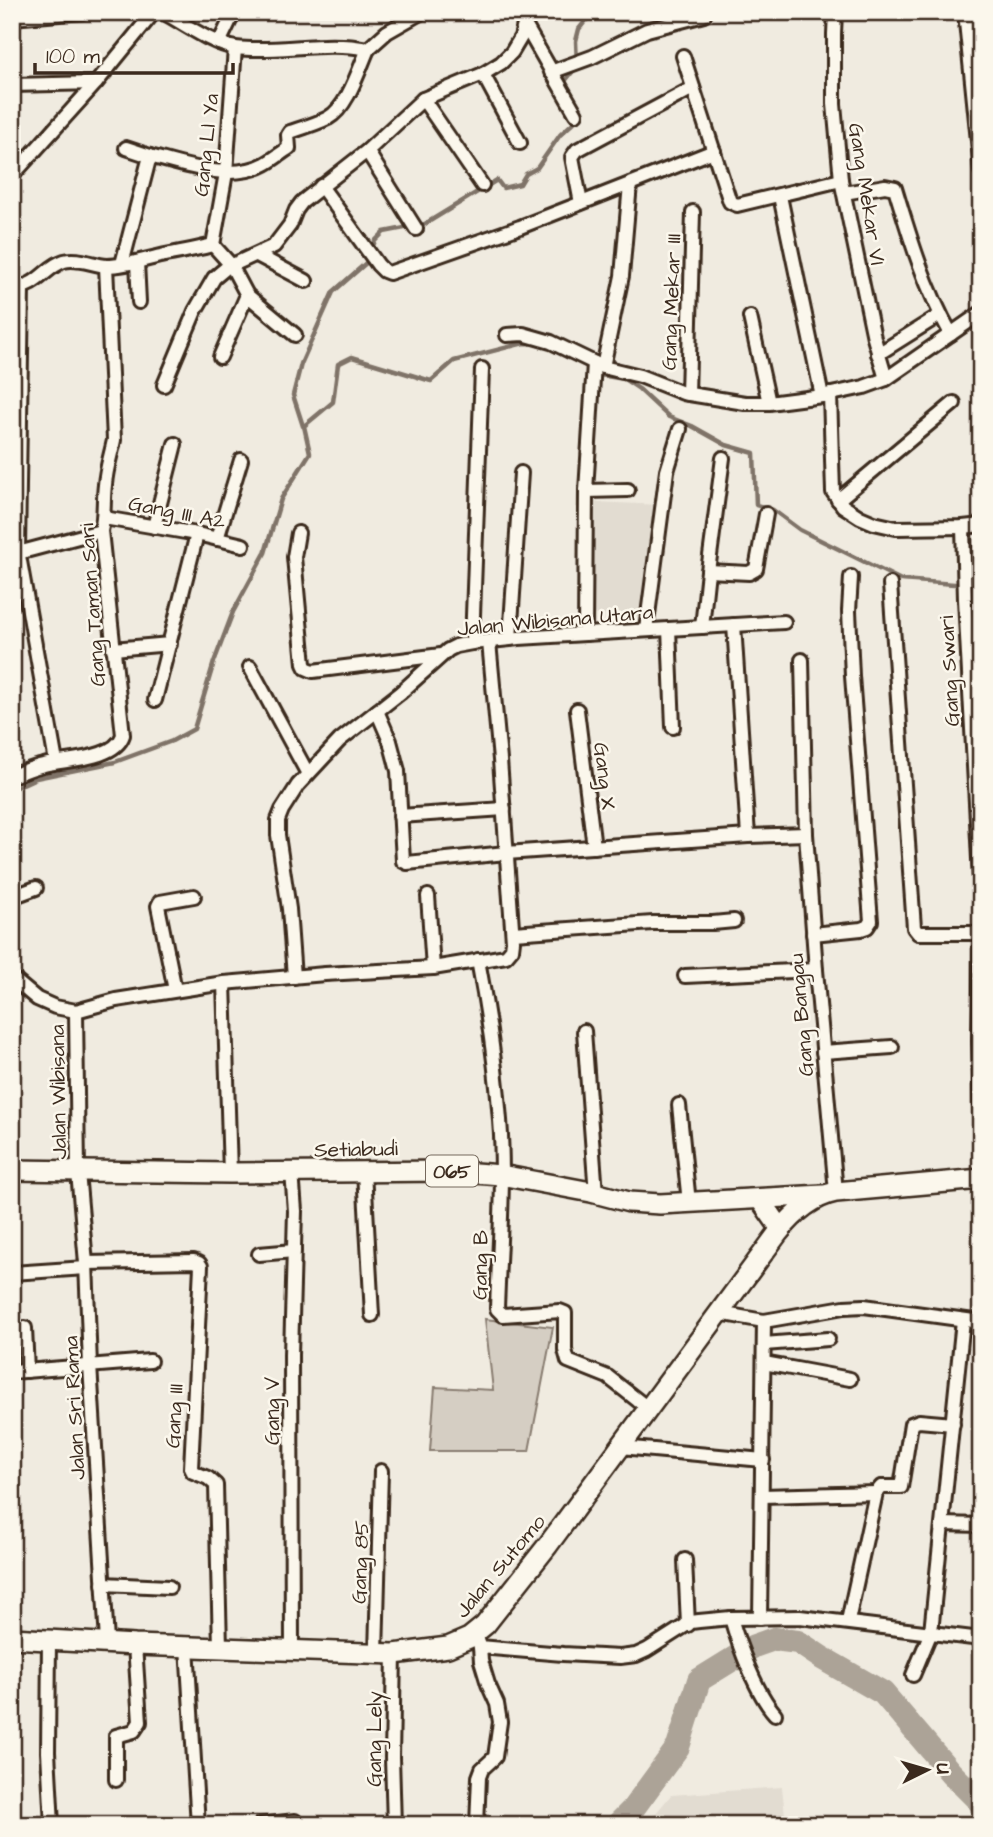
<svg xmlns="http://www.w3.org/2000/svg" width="993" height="1837" viewBox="0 0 993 1837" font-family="'Architects Daughter',sans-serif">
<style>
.built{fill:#e2dcd1}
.green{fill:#d5cec3;stroke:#887c70;stroke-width:2}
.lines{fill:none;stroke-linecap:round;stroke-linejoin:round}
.stream{stroke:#7f7367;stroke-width:4.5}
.river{stroke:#aca397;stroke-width:24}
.minor-casing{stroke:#3b2a1e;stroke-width:18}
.primary-casing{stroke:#3b2a1e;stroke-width:24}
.trunk-casing{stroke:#3b2a1e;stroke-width:24}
.minor{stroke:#fbf7ec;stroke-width:12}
.primary{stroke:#fbf7ec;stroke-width:19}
.trunk{stroke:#fbf7ec;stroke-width:19}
.labels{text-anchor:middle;stroke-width:5;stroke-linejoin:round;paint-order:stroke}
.shield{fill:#fbf7ec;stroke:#75685c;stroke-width:2}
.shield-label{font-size:19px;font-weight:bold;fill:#3b2a1e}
.street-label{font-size:21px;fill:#3b2a1e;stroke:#fbf7ec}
</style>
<rect width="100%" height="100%" fill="#f0ebe0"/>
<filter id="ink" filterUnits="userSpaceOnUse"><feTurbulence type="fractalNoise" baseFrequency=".0143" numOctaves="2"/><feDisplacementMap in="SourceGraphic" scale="14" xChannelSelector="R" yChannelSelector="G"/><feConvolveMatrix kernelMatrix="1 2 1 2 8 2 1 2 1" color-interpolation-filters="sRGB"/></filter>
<g filter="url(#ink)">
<!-- built -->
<g class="built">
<path d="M594 502 662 505 649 617 587 614Z"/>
<path d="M782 1787 786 1825H646L671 1795Z"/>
</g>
<!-- green -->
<path class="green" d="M485 1319 553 1327 529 1451H430L435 1387 493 1390Z"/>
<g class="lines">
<!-- stream -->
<g class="stream">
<path d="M567 88 565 81 577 66 576 41 579 29 587 19 595 12"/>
<path d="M594 374 624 379 639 389 669 417 692 426 726 445 754 453 756 505 773 510 800 530 901 580 981 586"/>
<path d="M303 426 293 395 301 364 333 292 366 263 375 241 384 232 425 224 497 180 503 188 520 184 526 174 537 168 560 135 574 122 573 114"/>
<path d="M12 789 36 778 115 762 172 741 194 729 214 662 233 612 265 553 281 499 310 453 304 426 333 402 338 364 352 357 431 381 454 361 524 343 539 344"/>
</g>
<!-- river -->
<path class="river" d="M617 1825 632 1810 678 1747 699 1680 754 1646 774 1639 798 1642 822 1658 883 1693 951 1773 981 1803"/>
<!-- minor casing -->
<g class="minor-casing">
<g id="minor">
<path d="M163 12C184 24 212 44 236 48 280 53 324 40 368 49L387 32 422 12"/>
<path d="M835 12 834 34V104L841 180 874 338 886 379"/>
<path d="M965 12 981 171"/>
<path d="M12 18 83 12"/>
<path d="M525 25 576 114"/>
<path d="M219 43 234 12"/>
<path d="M683 56 730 202 737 205 841 180"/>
<path d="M551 72 592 57 647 30 704 15"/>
<path d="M483 74 520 143"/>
<path d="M12 85 96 83"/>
<path d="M423 99 482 185"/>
<path d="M126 148 150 156"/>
<path d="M367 151 416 229"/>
<path d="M12 176 96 83 154 12"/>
<path d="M321 186 378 265 384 271 389 273 520 227 714 151"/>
<path d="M844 193 885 186 895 188C910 238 925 288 951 334"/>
<path d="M780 196 822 396 864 387 886 379 981 313"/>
<path d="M581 203 572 157 577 150 693 88"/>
<path d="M213 245 226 173 235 48"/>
<path d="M257 255 306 281"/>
<path d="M137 262 139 302"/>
<path d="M122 264 150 156C184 165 231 182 265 164 274 159 281 153 289 148L288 135 290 132C302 128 316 124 328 118 348 107 359 69 368 49"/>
<path d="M12 288C38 288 45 267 64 261 77 257 93 265 107 266 127 266 146 259 165 255 181 252 197 249 213 245L231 265 247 295 295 335"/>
<path d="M22 288 18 550 56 762"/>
<path d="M750 317 769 403"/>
<path d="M507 335 523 334 551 342 603 367 640 376 683 393 745 403H769L822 396"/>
<path d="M878 354 940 315"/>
<path d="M220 357 247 295"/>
<path d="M603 367 622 276 630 184"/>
<path d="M164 385 195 311 214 278 226 268 274 246 290 225 296 210 302 202 367 151 423 99 483 74 501 63 512 52 521 37 527 12"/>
<path d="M688 394 693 212"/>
<path d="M830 394 833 492 843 506 860 517 874 523 896 528 963 527 981 525"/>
<path d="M586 491 628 490"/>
<path d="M838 500 954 403"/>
<path d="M104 518 197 534 243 545"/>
<path d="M154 527 175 444"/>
<path d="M963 527 965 599 981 896"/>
<path d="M298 533 294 557 304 664 306 668 313 671 441 655"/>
<path d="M217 539 241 460"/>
<path d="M18 553 101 531"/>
<path d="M708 571 749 573 756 569 766 514"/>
<path d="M890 584 914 928 918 933H981"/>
<path d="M734 625 748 836"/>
<path d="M702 627 708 571 723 458"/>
<path d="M669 629 673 727"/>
<path d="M646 630 667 471 680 429"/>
<path d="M585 634 586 491 594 363"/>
<path d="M510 639 521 473"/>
<path d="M472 643 482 369"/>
<path d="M113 649 170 644"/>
<path d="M802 660 806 834 816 970 836 1192"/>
<path d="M250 667 308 774"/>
<path d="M155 700 197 534"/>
<path d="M577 710 594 847"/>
<path d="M377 711 390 741 398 771 403 861 407 863 506 853 748 836 806 834"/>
<path d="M12 776C23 772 33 767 44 765 66 759 115 760 123 735L101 531C105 515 103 500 105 485 106 469 111 455 114 440L106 266"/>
<path d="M400 816 504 809"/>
<path d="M428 896 433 968"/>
<path d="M12 897 36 888"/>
<path d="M513 933 653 923H713L734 921"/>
<path d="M813 934 861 929 867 927 871 921 852 676 849 611 851 577"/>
<path d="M981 941 979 1041 981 1115"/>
<path d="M478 960C488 1013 496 1066 500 1120 505 1182 499 1246 497 1309L503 1315 560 1311 565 1313V1350L568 1361 608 1377 650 1410"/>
<path d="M685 976 816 970"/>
<path d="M294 977 289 909 278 835V820L282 810 298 785 340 740 400 693 448 650 456 646 472 643 519 638 784 622"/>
<path d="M12 978 37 999 55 1007 76 1011 116 1000 224 983 325 974 433 968 506 956 512 949 513 941 500 760 489 642"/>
<path d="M224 983 230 1173"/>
<path d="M175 990 158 906 160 902 194 896"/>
<path d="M76 1011 78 1172 86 1263 90 1365 107 1642"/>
<path d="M584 1031 596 1194"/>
<path d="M823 1052 892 1047"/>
<path d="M679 1105 689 1203"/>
<path d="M364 1172 372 1315"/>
<path d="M259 1254 294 1251"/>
<path d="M86 1263 194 1261 199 1263 201 1266 191 1468 193 1472 208 1478 216 1485 220 1647"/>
<path d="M12 1273 86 1268"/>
<path d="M719 1313 764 1321 844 1307 864 1306 981 1322"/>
<path d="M978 1323V1333L981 1336"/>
<path d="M25 1328 27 1371"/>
<path d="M764 1344 828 1339"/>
<path d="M764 1363 850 1379"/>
<path d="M12 1372 150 1361"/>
<path d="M621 1447 763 1460"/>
<path d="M762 1496 876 1493"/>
<path d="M943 1524 981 1525"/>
<path d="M685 1560 688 1625"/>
<path d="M103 1584 169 1587"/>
<path d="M731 1618C739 1646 756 1693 775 1714"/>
<path d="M760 1618 764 1321"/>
<path d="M848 1621 876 1493 881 1487H901L911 1424 919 1421 953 1424"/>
<path d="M476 1633 480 1647 563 1654 620 1657 636 1655 647 1650 691 1622 699 1621 731 1618 800 1617 981 1639"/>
<path d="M49 1640 48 1752 52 1825"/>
<path d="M187 1646 198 1825"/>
<path d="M292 1650 291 1355 295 1211 292 1172"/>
<path d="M376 1654 381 1471"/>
<path d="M394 1654 392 1757 394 1825"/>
<path d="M913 1675 931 1632 963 1320"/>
<path d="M116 1780V1736L134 1731 140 1722 135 1645"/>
<path d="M260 1825 295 1821"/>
<path d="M477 1825 479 1777 482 1769 495 1757 500 1722 497 1704 488 1684 481 1661 480 1647"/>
</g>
</g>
<!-- primary casing -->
<g class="primary-casing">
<g id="primary">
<path d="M12 1170 230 1173 449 1171 501 1175 591 1192 629 1202 660 1204 823 1195"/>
<path d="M760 1199 781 1229"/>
</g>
</g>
<!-- trunk casing -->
<g class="trunk-casing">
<path id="trunk" d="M12 1638 135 1645 394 1654 448 1647 469 1638 485 1625 548 1545 778 1233C793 1214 811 1197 836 1192L981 1179"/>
</g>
<!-- minor -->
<use href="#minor" class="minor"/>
<!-- primary -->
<use href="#primary" class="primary"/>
<!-- trunk -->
<use href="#trunk" class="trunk"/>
</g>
</g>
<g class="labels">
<!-- shield labels -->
<rect class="shield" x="426" y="1155.5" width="52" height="31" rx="5"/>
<g class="shield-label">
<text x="452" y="1178">065</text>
</g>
<!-- street labels -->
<g class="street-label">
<text transform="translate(206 145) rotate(-84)" y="7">Gang Ll Ya</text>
<text transform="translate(867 194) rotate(81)" y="7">Gang Mekar VI</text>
<text transform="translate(671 302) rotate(-88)" y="7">Gang Mekar III</text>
<text transform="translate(177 512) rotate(11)" y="7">Gang III A2</text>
<text transform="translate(92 605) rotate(-94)" y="7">Gang Taman Sari</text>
<text transform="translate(555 620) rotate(-5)" y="7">Jalan Wibisana Utara</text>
<text transform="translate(949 671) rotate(-93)" y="7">Gang Swari</text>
<text transform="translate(605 776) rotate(83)" y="7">Gang X</text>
<text transform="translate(801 1015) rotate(-95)" y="7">Gang Bangau</text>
<text transform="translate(58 1092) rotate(-91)" y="7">Jalan Wibisana</text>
<text transform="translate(356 1149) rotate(-1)" y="7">Setiabudi</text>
<text transform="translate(480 1265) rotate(-89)" y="7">Gang B</text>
<text transform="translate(74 1408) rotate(-93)" y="7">Jalan Sri Rama</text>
<text transform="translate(272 1411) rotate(-90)" y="7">Gang V</text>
<text transform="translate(174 1416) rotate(-87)" y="7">Gang III</text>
<text transform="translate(360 1562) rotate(-88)" y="7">Gang 85</text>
<text transform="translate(500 1566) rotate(-50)" y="7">Jalan Sutomo</text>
<text transform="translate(374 1739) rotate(-90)" y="7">Gang Lely</text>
</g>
</g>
<!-- margin -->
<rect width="993" height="1837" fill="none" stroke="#fbf7ec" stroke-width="42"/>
<rect x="21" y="21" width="951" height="1795" fill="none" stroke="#3b2a1e" stroke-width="2.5" filter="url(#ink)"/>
<!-- north arrow -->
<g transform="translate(927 1770) rotate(85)" stroke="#fbf7ec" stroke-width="5" paint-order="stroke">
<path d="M0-5L12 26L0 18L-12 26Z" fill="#3b2a1e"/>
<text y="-10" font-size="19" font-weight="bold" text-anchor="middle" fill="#3b2a1e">U</text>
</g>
<!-- scale -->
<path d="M35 63v10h198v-10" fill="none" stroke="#3b2a1e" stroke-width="3.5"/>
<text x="46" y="63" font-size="21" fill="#3b2a1e" stroke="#fbf7ec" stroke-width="5" paint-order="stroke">100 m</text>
</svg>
